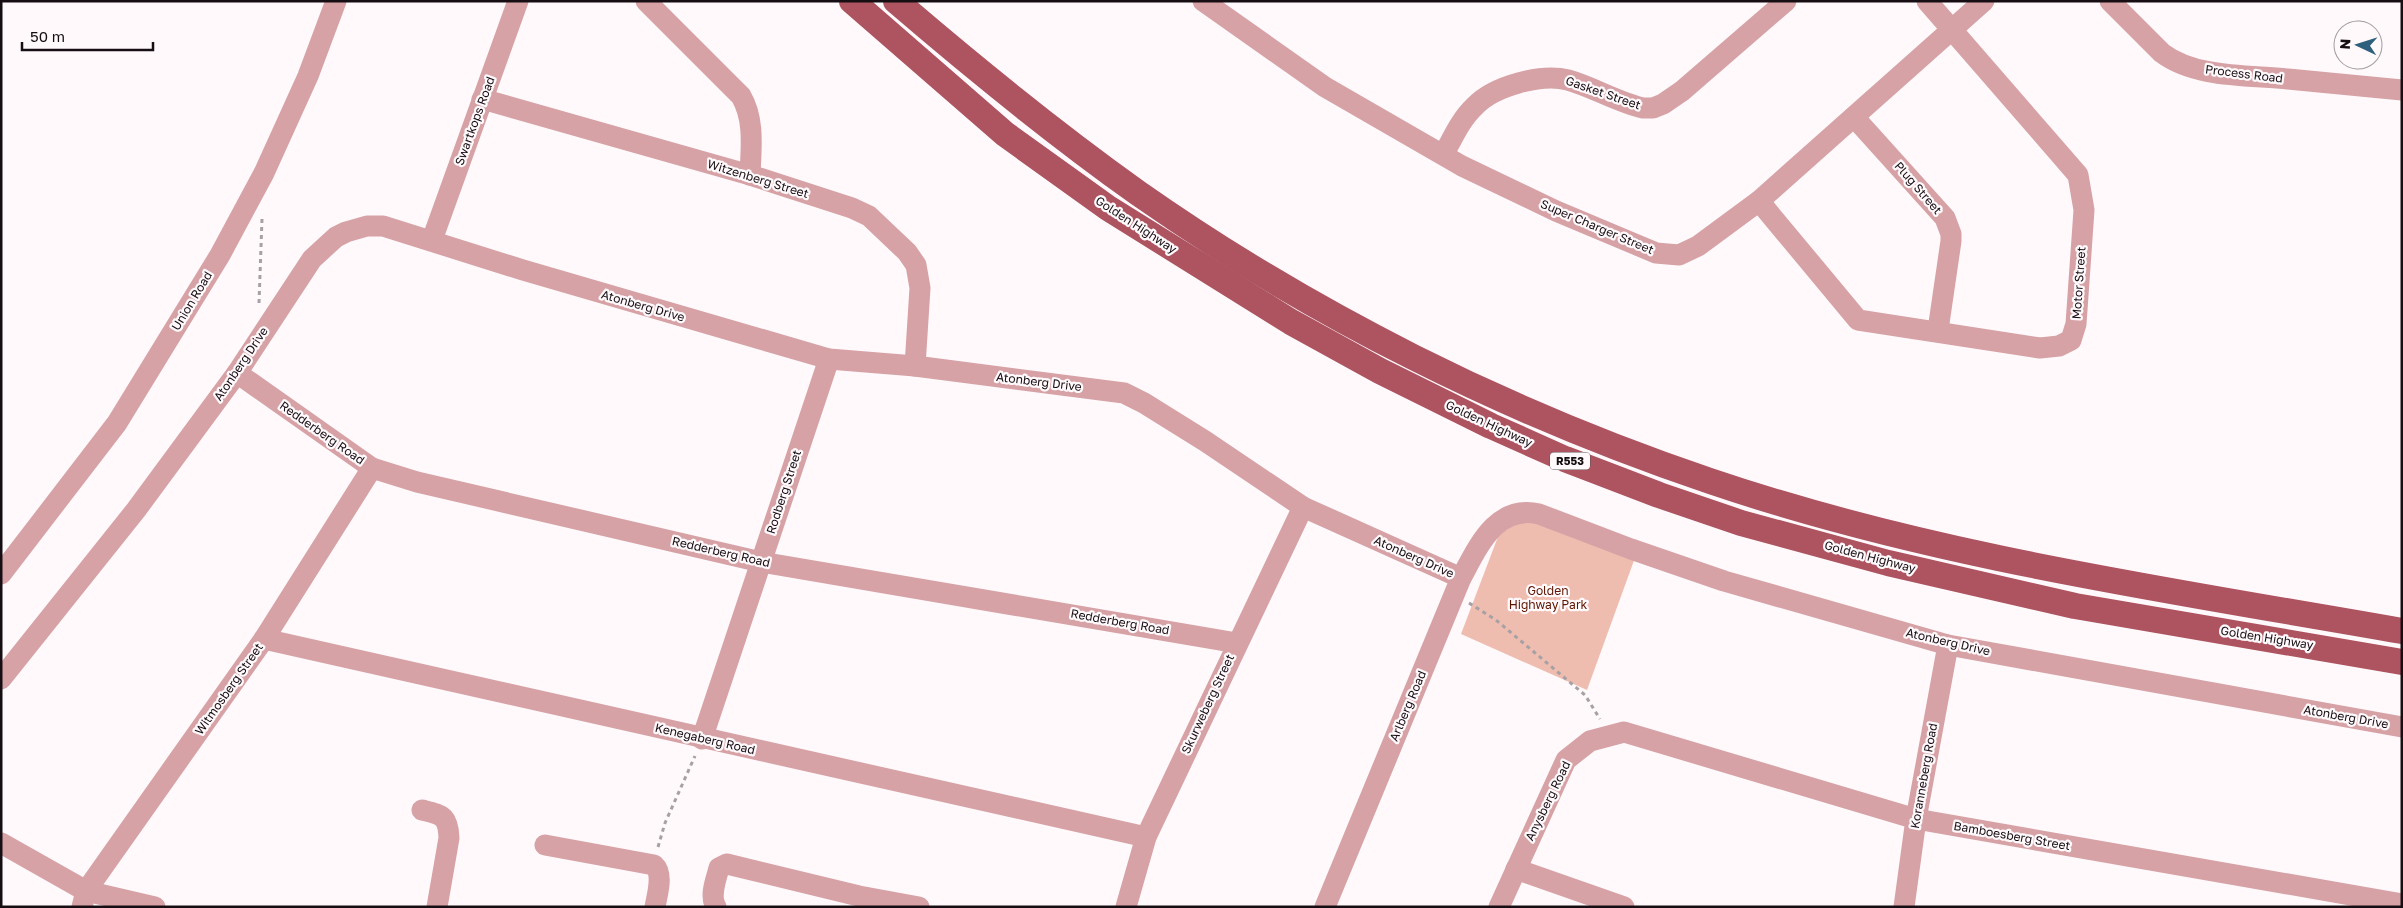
<svg xmlns="http://www.w3.org/2000/svg" width="2403" height="908" viewBox="0 0 2403 908" font-family="'Golos Text',sans-serif">
<style>
.park{fill:#efbdaf}
.lines{fill:none;stroke-linecap:round;stroke-linejoin:round}
.path{stroke:#a7a0a4;stroke-width:3;stroke-dasharray:4 4;stroke-linecap:butt}
.minor{stroke:#d6a2a6;stroke-width:21}
.major{stroke:#ad5460;stroke-width:26}
.labels{text-anchor:middle;stroke-width:4.5;stroke-linejoin:round;paint-order:stroke}
.shield{fill:#fff9fc;stroke:#5c5458;stroke-width:1}
.shield-label{font-size:11px;font-weight:bold;fill:#160e12}
.street-label{font-size:12px;fill:#160e12;stroke:#fff9fc}
.park-label{font-size:12px;fill:#5c1501;stroke:#fff9fc}
</style>
<rect width="100%" height="100%" fill="#fff9fc"/>
<!-- park -->
<path class="park" d="M1520 522 1548 523 1636 555 1587 690 1461 634 1499 534Z"/>
<g class="lines">
<!-- path -->
<g class="path">
<path d="M259 303 262 219"/>
<path d="M1469 603 1496 620 1585 695 1600 719"/>
<path d="M658 847 665 823 695 756"/>
</g>
<!-- minor -->
<g class="minor">
<path d="M646 1 741 96C755 120 751 148 750 175"/>
<path d="M1203 1 1325 87 1462 166 1556 211 1656 253 1679 255 1698 246 1759 201 1984 1"/>
<path d="M2110 1 2162 53C2195 78 2248 75 2288 79 2326 83 2364 86 2402 90"/>
<path d="M482 99 750 175 852 208 869 216 907 252 916 265 920 288 915 366"/>
<path d="M1854 117 1945 218 1951 234V241L1938 330"/>
<path d="M1444 154C1453 137 1461 119 1475 106 1494 86 1542 73 1568 80 1593 87 1617 102 1643 108H1653L1663 104 1682 91 1786 1"/>
<path d="M1759 201 1858 320 2040 348 2059 346 2071 340 2076 324 2084 210 2078 175 1927 1"/>
<path d="M432 240 518 1"/>
<path d="M237 373 372 468 417 482 761 562 1237 643"/>
<path d="M1 574 117 423 220 255 264 173 308 76 336 1"/>
<path d="M264 639 1146 837"/>
<path d="M1 679 136 510 237 373 312 259 336 237 346 232 367 226H383L523 270 829 359 915 366 1124 393 1144 403 1205 441 1303 507 1461 578"/>
<path d="M702 739 829 359"/>
<path d="M422 810C442 815 448 815 449 838L437 907"/>
<path d="M1 843 86 891 155 907"/>
<path d="M545 845 654 865C664 874 657 895 655 907"/>
<path d="M1516 869 1624 907"/>
<path d="M82 907 86 891 264 639 372 468"/>
<path d="M716 907C709 896 716 880 719 868L727 864 859 896 919 907"/>
<path d="M1126 907 1146 837 1303 507"/>
<path d="M1325 907 1461 578C1478 547 1496 504 1539 514L1631 549 1724 581 1948 645 2402 727"/>
<path d="M1499 907 1566 760 1590 741 1624 732 1916 819 2402 904"/>
<path d="M1904 907 1916 819 1948 645"/>
</g>
<!-- major -->
<g class="major">
<path d="M852 1 1005 134 1108 208 1291 322 1380 371 1491 426 1565 459 1659 495 1741 523 1888 563 2075 606 2402 662"/>
<path d="M896 1C974 68 1054 133 1138 193 1312 315 1508 413 1710 481 1934 557 2169 590 2402 631"/>
</g>
</g>
<g class="labels">
<!-- shield labels -->
<rect class="shield" x="1550" y="452.5" width="40" height="17" rx="4"/>
<g class="shield-label">
<text x="1570" y="465">R553</text>
</g>
<!-- street labels -->
<g class="street-label">
<text transform="translate(2244 74) rotate(7)" y="4">Process Road</text>
<text transform="translate(1603 93) rotate(19)" y="4">Gasket Street</text>
<text transform="translate(475 121) rotate(-70)" y="4">Swartkops Road</text>
<text transform="translate(758 179) rotate(17)" y="4">Witzenberg Street</text>
<text transform="translate(1918 188) rotate(49)" y="4">Plug Street</text>
<text transform="translate(1136 225) rotate(33)" y="4">Golden Highway</text>
<text transform="translate(1597 227) rotate(23)" y="4">Super Charger Street</text>
<text transform="translate(2079 283) rotate(-86)" y="4">Motor Street</text>
<text transform="translate(192 301) rotate(-59)" y="4">Union Road</text>
<text transform="translate(643 306) rotate(16)" y="4">Atonberg Drive</text>
<text transform="translate(241 364) rotate(-56)" y="4">Atonberg Drive</text>
<text transform="translate(1039 382) rotate(7)" y="4">Atonberg Drive</text>
<text transform="translate(1489 424) rotate(25)" y="4">Golden Highway</text>
<text transform="translate(322 433) rotate(35)" y="4">Redderberg Road</text>
<text transform="translate(784 492) rotate(-72)" y="4">Rodberg Street</text>
<text transform="translate(721 552) rotate(13)" y="4">Redderberg Road</text>
<text transform="translate(1414 557) rotate(24)" y="4">Atonberg Drive</text>
<text transform="translate(1870 557) rotate(15)" y="4">Golden Highway</text>
<text transform="translate(1120 622) rotate(10)" y="4">Redderberg Road</text>
<text transform="translate(2267 638) rotate(9)" y="4">Golden Highway</text>
<text transform="translate(1948 642) rotate(13)" y="4">Atonberg Drive</text>
<text transform="translate(229 689) rotate(-55)" y="4">Witmosberg Street</text>
<text transform="translate(1208 704) rotate(-65)" y="4">Skurweberg Street</text>
<text transform="translate(1408 706) rotate(-67)" y="4">Arlberg Road</text>
<text transform="translate(2346 717) rotate(10)" y="4">Atonberg Drive</text>
<text transform="translate(705 739) rotate(13)" y="4">Kenegaberg Road</text>
<text transform="translate(1924 776) rotate(-80)" y="4">Koranneberg Road</text>
<text transform="translate(1548 801) rotate(-64)" y="4">Anysberg Road</text>
<text transform="translate(2012 836) rotate(10)" y="4">Bamboesberg Street</text>
</g>
<!-- park labels -->
<g class="park-label">
<text x="1548" y="595">Golden<tspan x="1548" dy="14">Highway Park</tspan></text>
</g>
</g>
<!-- border -->
<rect width="2403" height="908" fill="none" stroke="#160e12" stroke-width="5"/>
<!-- north arrow -->
<g transform="translate(2358 45) rotate(274)"><circle r="24" fill="#fff9fc" stroke="#a29b9e"/>
<path d="M0-4L9 19L0 12L-9 19Z" fill="#2e5f7d"/>
<text y="-8" font-size="14" font-weight="bold" text-anchor="middle" fill="#160e12">N</text>
</g>
<!-- scale -->
<path d="M22 42v8h131v-8" fill="none" stroke="#160e12" stroke-width="2.5"/>
<text x="30" y="42" font-size="15" fill="#160e12" stroke="#fff9fc" stroke-width="4" paint-order="stroke">50 m</text>
</svg>
